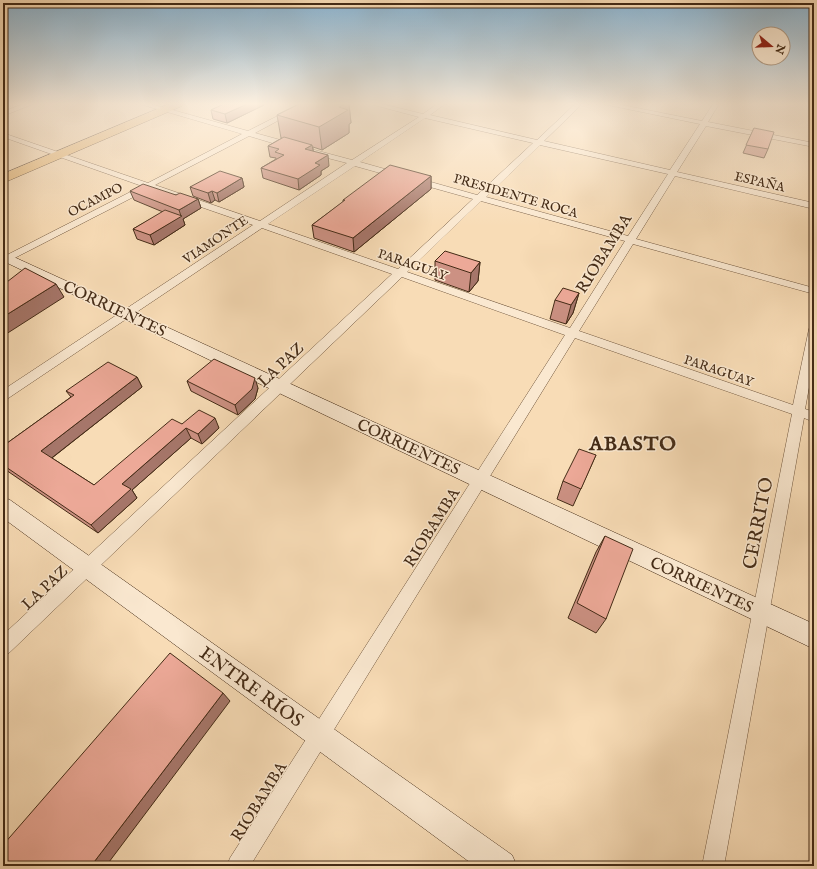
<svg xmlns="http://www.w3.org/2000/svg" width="817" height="869" viewBox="0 0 817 869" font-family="'IM FELL English',serif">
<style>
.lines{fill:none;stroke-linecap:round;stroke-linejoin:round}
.street-casing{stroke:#71573e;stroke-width:1}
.secondary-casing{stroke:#442b16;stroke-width:1}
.primary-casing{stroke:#442b16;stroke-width:1}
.street{fill:#fae8d0;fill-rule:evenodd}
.secondary{fill:#fae8d0;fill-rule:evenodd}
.primary{fill:#ecbe7b;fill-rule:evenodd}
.wall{fill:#cc9183;stroke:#442b16}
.shaded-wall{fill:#a6766a;stroke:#442b16}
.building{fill:#eda998;stroke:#442b16}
.labels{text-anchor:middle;stroke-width:3;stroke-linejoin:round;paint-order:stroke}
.far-street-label{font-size:13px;fill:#442b16;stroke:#fae8d0}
.street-label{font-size:16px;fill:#442b16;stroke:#fae8d0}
.near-street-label{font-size:19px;fill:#442b16;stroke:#fae8d0}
.district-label{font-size:20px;font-weight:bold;letter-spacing:1px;fill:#442b16;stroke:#fae8d0}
</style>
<rect width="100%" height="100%" fill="#f8dcb6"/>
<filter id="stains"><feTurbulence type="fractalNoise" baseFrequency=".005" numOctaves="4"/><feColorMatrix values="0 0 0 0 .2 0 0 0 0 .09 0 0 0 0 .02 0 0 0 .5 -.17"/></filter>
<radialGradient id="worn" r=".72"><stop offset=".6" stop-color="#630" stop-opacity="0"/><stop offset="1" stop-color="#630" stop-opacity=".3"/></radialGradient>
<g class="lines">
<!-- street casing -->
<g class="street-casing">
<g id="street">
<path d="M23 104H33L3 116V112Z"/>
<path d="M140 104H151L248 131 301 104H309L255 133 295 144V148H289L249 136 155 185 260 221 347 163 308 153V149H311L352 160 419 117 370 104H382L423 114 437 104H445L430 115 537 140 575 104H582L544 141 670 170 700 124 603 104H617L702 121 713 104H719L708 122 814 143V147L706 126 677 172 814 203V209L675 176 636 239 814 288V294L633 244 579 331 793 405 809 329 810 327 814 326V360L805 409 814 412V422L804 418 724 866H702L792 414 575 338 250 866H227L230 858 565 335 402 277 9 653 3 656V635L392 274 262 228 7 399 3 400V390L253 225 149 189 3 264V257L142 186 3 137V133L148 183 242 134ZM425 118 533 143 477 195 360 162ZM540 145 668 174 628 236 486 197ZM355 166 473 199 398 269 268 224ZM481 201 625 241 570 328 407 272Z"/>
</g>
</g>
<!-- secondary casing -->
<g class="secondary-casing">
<g id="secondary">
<path d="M3 252 814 624V649L3 261Z"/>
<path d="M3 497 10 500 512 855 517 866H475L3 518Z"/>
</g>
</g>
<!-- primary casing -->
<g class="primary-casing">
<path id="primary" d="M169 104H183L182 106 3 183V174Z"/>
</g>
<!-- street -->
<use href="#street" class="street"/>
<!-- secondary -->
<use href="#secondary" class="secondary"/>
<!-- primary -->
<use href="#primary" class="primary"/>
</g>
<!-- wall -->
<g class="wall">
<path d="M224 104H264V105L227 123 213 119 211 110Z"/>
<path d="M299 104H349L351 123 349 124V133L322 150 313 147V151L329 166 321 171V175L299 190 263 178 261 168 276 159V158L270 157 268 146 282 138H281L277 115Z"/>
<path d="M754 128 768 149 764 158 743 153Z"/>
<path d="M431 176V189L354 252 314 238 312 225 343 202V200Z"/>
<path d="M242 178 244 187 219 202 215 200 211 203 193 196 190 187Z"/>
<path d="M130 191 176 195 198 199 201 208 183 219 185 225 154 245 137 239 133 229 163 212 134 200Z"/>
<path d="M435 261 480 262 478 281 469 292 435 280Z"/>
<path d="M579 293 573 313 566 324 550 319 555 300Z"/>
<path d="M137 377 142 387 52 458 94 485 182 424 219 428 202 444 191 438 132 490 137 498 98 533 3 468V446L71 397 66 391Z"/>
<path d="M187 381 258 388 255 399 238 415 191 391Z"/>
<path d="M596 455 573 506 557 499 563 481Z"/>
<path d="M605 536 606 619 596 633 568 618 596 552Z"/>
</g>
<!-- shaded-wall -->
<g class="shaded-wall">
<path d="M247 104H264V105L227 123 225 114Z"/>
<path d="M344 104H349L351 123 349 124V133L322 150 319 127 339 107Z"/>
<path d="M312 145 314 155 305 149Z"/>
<path d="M328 155 329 166 321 171V175L299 190 298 179 315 163Z"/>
<path d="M431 176V189L354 252 353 238Z"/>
<path d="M242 178 244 187 219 202 217 193Z"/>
<path d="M212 191 215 200 211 203 208 193Z"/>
<path d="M198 199 201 208 183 219 185 225 154 245 150 235 181 216 179 210Z"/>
<path d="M480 262 478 281 469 292 471 273Z"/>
<path d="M56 284 64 297 3 336V317Z"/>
<path d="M579 293 573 313 566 324 571 305Z"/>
<path d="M137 377 142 387 49 460 41 451Z"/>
<path d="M255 378 258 388 255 399 238 415 235 405Z"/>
<path d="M215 418 219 428 202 444 198 434Z"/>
<path d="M186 428 191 438 132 490 137 498 98 533 91 525 122 484Z"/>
<path d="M223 693 230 701 106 866H91Z"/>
</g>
<!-- building -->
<g class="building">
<path d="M224 104H247L225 114 211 110Z"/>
<path d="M299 104H344L339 107 348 110 319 127 277 115Z"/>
<path d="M754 128 774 132 768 149 746 145Z"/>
<path d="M284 137 312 145 305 149 328 155 315 163 320 165 298 179 261 168 284 155 275 152 279 149 268 146Z"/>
<path d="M390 165 431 176 353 238 312 225 345 200H343Z"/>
<path d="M220 171 242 178 217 193 212 191 208 193 190 187Z"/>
<path d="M143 184 176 195 180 193 198 199 179 210 130 191Z"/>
<path d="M165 210 182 216 150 235 133 229Z"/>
<path d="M445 251 480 262 471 273 435 261Z"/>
<path d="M25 268 56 284 3 317V285Z"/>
<path d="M563 288 579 293 571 305 555 300Z"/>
<path d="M214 359 255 378 252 389 235 405 187 381Z"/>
<path d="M108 362 137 377 41 451 94 485 172 419 182 424 199 410 215 418 198 434 186 428 122 484 131 489 91 525 3 465V446L74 395 66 391Z"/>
<path d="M579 449 596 455 581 489 563 481Z"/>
<path d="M605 536 633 549 606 619 577 603Z"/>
<path d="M170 653 223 693 91 866H3V845Z"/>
</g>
<!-- sky -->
<linearGradient id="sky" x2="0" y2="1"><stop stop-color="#8bb6d4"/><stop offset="0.46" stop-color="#fcefde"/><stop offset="1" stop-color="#fcefde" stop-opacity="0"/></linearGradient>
<rect width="817" height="226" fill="url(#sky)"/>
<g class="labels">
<!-- far-street labels -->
<g class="far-street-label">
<text transform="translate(760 181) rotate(13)" y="5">ESPAÑA</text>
<text transform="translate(516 195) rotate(16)" y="5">PRESIDENTE ROCA</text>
<text transform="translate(95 199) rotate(-27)" y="5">OCAMPO</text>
<text transform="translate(215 239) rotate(-34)" y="5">VIAMONTE</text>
<text transform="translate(413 264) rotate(19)" y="5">PARAGUAY</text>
<text transform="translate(719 370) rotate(19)" y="5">PARAGUAY</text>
</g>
<!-- street labels -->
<g class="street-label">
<text transform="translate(603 253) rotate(-58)" y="6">RIOBAMBA</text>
<text transform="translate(115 308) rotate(25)" y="6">CORRIENTES</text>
<text transform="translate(280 364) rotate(-43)" y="6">LA PAZ</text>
<text transform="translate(409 446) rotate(25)" y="6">CORRIENTES</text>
<text transform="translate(431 527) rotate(-58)" y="6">RIOBAMBA</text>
<text transform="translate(702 584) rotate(25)" y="6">CORRIENTES</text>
<text transform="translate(44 587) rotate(-43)" y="6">LA PAZ</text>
<text transform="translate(258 801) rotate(-58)" y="6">RIOBAMBA</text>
</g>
<!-- near-street labels -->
<g class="near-street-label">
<text transform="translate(757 523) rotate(-79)" y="7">CERRITO</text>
<text transform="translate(252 686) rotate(36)" y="7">ENTRE RÍOS</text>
</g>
<!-- district labels -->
<g class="district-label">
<text x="633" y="450">ABASTO</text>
</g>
</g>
<!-- margin -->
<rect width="817" height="869" fill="none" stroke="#f8dcb6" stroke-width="16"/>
<rect x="4" y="4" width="809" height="861" fill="none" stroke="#442b16" stroke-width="2"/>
<rect x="8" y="8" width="801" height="853" fill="none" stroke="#442b16"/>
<!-- north arrow -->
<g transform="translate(771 46) rotate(109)"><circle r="19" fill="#fae8d0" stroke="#b19c86"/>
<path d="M0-3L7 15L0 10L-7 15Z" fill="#8f2418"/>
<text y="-6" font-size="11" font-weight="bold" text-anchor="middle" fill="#442b16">N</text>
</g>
<rect width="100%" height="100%" filter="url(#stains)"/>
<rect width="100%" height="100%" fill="url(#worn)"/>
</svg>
